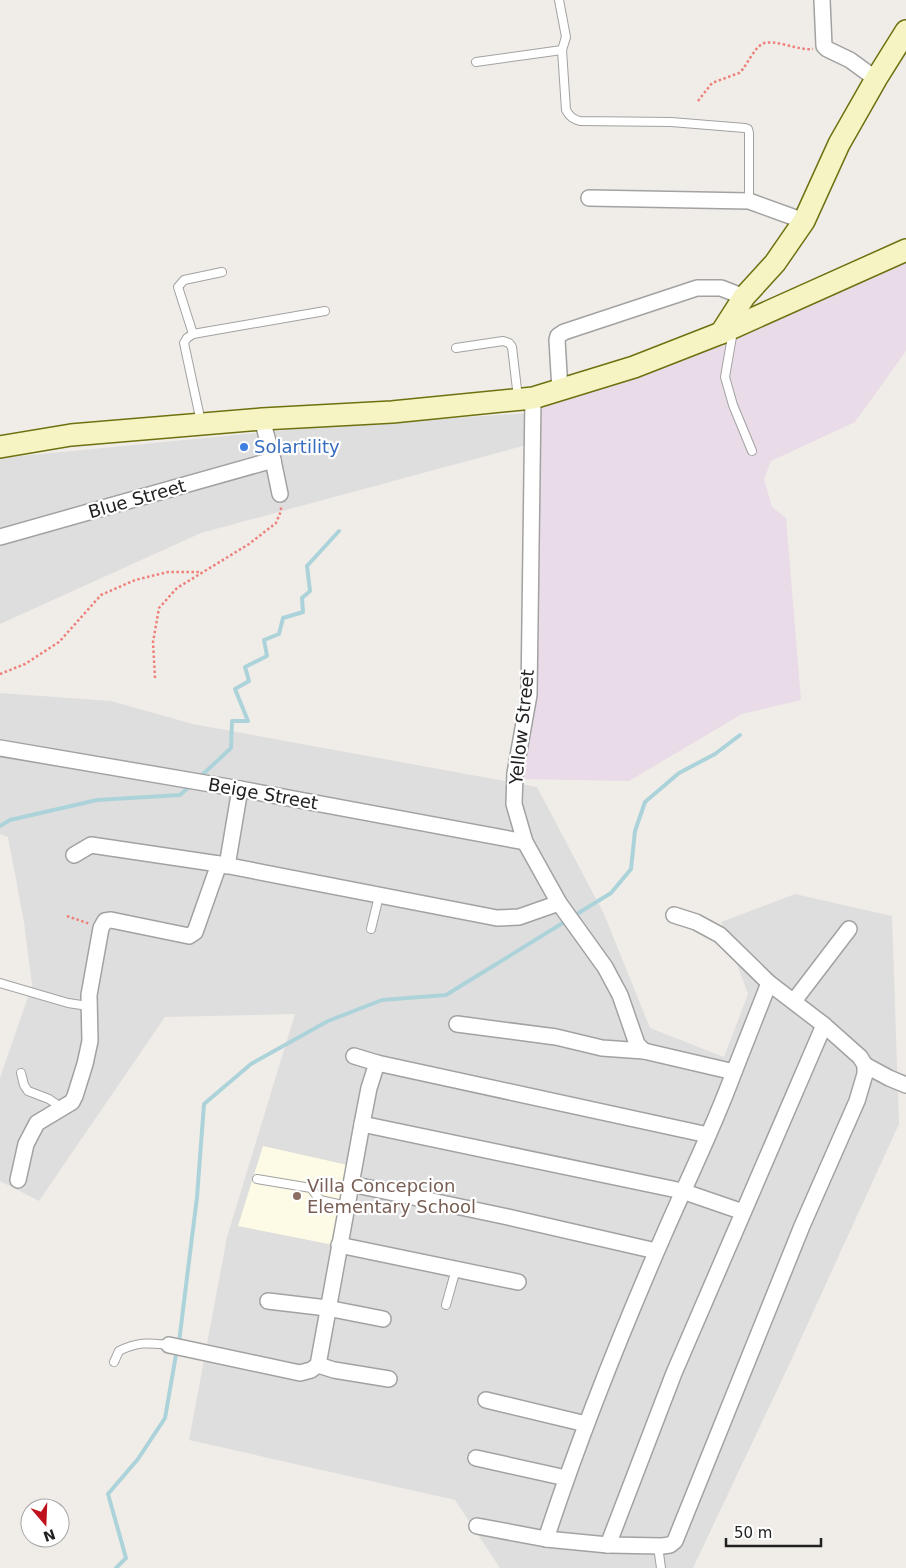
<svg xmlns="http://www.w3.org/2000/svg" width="906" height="1568" viewBox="0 0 906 1568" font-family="'DejaVu Sans',sans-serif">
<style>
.residential{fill:#dfdede}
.industrial{fill:#e9dbe7}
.education{fill:#fdfbe5}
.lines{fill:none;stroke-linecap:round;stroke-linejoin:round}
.stream{stroke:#add3da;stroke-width:4}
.lane-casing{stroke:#a2a2a2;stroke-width:10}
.street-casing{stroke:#a2a2a2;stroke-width:18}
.secondary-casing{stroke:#6d710f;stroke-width:24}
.path{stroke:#ee807b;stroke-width:2.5;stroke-dasharray:2.5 2.5;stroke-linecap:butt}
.lane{stroke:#fff;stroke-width:8}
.street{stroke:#fff;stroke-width:15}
.secondary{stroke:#f5f4c2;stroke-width:21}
.shop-dot{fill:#3f7fe0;stroke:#fff;stroke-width:2}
.education-dot{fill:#8d6e63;stroke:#fff;stroke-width:2}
.labels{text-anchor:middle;stroke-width:4.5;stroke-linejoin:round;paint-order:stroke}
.shop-label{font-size:18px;fill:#366cbe;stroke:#fff;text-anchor:start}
.street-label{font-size:18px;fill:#212121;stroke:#fff}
.education-label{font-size:18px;fill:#785e54;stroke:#fff;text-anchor:start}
</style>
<rect width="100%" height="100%" fill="#f0ede8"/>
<!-- residential -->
<g class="residential">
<path d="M530 413V444L201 533 0 624V458L319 427Z"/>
<path d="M0 693 111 701 193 724 537 787 604 914 650 1028 724 1057 748 994 721 922 795 894 892 916 899 1124 788 1367 693 1568H500L455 1500 189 1440 227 1237 295 1014 165 1017 39 1201 0 1181V1078L32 985 24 922 8 837 0 834Z"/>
</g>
<!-- industrial -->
<path class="industrial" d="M906 258V351L855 422 771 461 764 479 772 507 786 518 801 700 742 714 629 781 520 779 534 407Z"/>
<!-- education -->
<path class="education" d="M263 1146 352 1166 339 1246 238 1226Z"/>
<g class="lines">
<!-- stream -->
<g class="stream">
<path d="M200 777 231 748 232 721H248L235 689 249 681 245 667 267 656 264 640 279 634 283 618 303 612 302 598 310 591 307 566 339 531"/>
<path d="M0 826 10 820 97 800 180 795 191 785"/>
<path d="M572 917 611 893 631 869 635 831 645 802 679 773 715 754 740 735"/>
<path d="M179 1342 197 1197 204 1104 251 1064 328 1021 382 1000 446 995 566 921"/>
<path d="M116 1568 126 1558 108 1494 138 1459 165 1418 177 1349"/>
</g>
<!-- lane casing -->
<g class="lane-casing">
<g id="lane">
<path d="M559 0 566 37 562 50 566 110C570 117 573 119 580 121L671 122 745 128 748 129 749 133V201"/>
<path d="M476 62 562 50"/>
<path d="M733 331 725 377 733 405 752 451"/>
<path d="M193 334 178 287 184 280 222 272"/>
<path d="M456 348 503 341 509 343 512 347 518 398"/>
<path d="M201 422 184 343 187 338 193 334 325 311"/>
<path d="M371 929 379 896"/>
<path d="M0 983 68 1003 88 1006"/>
<path d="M21 1073 24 1085 28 1091 49 1099 62 1108"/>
<path d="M257 1179 311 1188 320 1200 347 1206"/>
<path d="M446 1305 456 1269"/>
<path d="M114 1362 119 1351C139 1341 149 1343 169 1345"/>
<path d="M658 1546 661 1568"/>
</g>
</g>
<!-- street casing -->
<g class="street-casing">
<g id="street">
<path d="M822 0 824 46 827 49 850 60 876 79"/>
<path d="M589 198 749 201 804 221"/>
<path d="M560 390 557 340 558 336 564 332 697 288H721L744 297"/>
<path d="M533 398 529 695 515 773 514 804 525 842 559 903 605 967 620 995 637 1044 644 1051"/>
<path d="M262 419 273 460 280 494"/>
<path d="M0 537 273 460"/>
<path d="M0 748 240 789 525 842"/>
<path d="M74 855 91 845 219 864 497 918 519 917 559 903"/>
<path d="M227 866 240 789"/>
<path d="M674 915 696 922 720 935 769 983"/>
<path d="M794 1001 849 929"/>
<path d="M457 1024 556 1037 602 1048 644 1051 734 1072 769 983 824 1025 674 1373 608 1545"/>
<path d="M354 1056 377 1063 708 1135"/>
<path d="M865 1065 889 1078 906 1085"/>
<path d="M362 1124 682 1191 743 1212"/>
<path d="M18 1180 26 1144 37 1123 72 1102 75 1096 85 1064 90 1041 89 995 101 928 105 921 111 920 189 936 195 932 219 864"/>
<path d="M351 1184 508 1217 656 1251"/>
<path d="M339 1245 518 1282"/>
<path d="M268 1301 327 1308 383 1319"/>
<path d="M169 1345 300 1373 311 1370 318 1365 362 1124 369 1088 377 1063"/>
<path d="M318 1365 334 1370 389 1379"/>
<path d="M486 1400 586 1424"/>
<path d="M476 1458 566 1478"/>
<path d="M477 1526 546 1539C580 1435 621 1333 665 1232 688 1179 714 1127 734 1072"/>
<path d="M546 1539 608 1545 662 1546 670 1545 675 1541 802 1226 857 1101 865 1074V1065L860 1057 824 1025"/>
</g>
</g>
<!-- secondary casing -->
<g class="secondary-casing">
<g id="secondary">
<path d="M721 333 744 297 775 263 804 221 839 144 876 79 906 31"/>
<path d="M0 447 71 435 262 419 392 412 533 398 634 367 721 333 906 250"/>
</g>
</g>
<!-- path -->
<g class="path">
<path d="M698 101 712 83 739 73 743 69C748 62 755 48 762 44 774 38 798 51 813 49"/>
<path d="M0 674 25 664 59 642 101 595 135 580 168 572H200"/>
<path d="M155 678 153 642 159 608 177 588 249 544 276 523 281 511V506"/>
<path d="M67 916 90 924"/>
</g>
<!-- lane -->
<use href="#lane" class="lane"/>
<!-- street -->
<use href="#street" class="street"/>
<!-- secondary -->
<use href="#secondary" class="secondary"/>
</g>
<!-- markers -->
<circle class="shop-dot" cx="244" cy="447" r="5"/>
<circle class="education-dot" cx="297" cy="1196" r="5"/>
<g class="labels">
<!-- shop labels -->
<g class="shop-label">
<text x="254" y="453">Solartility</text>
</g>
<!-- street labels -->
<g class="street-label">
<text transform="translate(137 499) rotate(-16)" y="6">Blue Street</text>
<text transform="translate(522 727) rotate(-84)" y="6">Yellow Street</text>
<text transform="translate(263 794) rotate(10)" y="6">Beige Street</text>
</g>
<!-- education labels -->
<g class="education-label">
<text x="307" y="1192">Villa Concepcion<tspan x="307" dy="21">Elementary School</tspan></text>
</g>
</g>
<!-- north arrow -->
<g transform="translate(45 1523) rotate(161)"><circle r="24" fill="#ffffff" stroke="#a6a6a6"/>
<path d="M0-4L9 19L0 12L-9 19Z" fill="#c0121d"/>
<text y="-8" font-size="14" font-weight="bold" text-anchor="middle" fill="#212121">N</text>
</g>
<!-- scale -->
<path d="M726 1538v8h95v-8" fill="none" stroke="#212121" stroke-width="2.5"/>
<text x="734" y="1538" font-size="15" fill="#212121" stroke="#ffffff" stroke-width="4" paint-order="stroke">50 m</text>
</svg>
